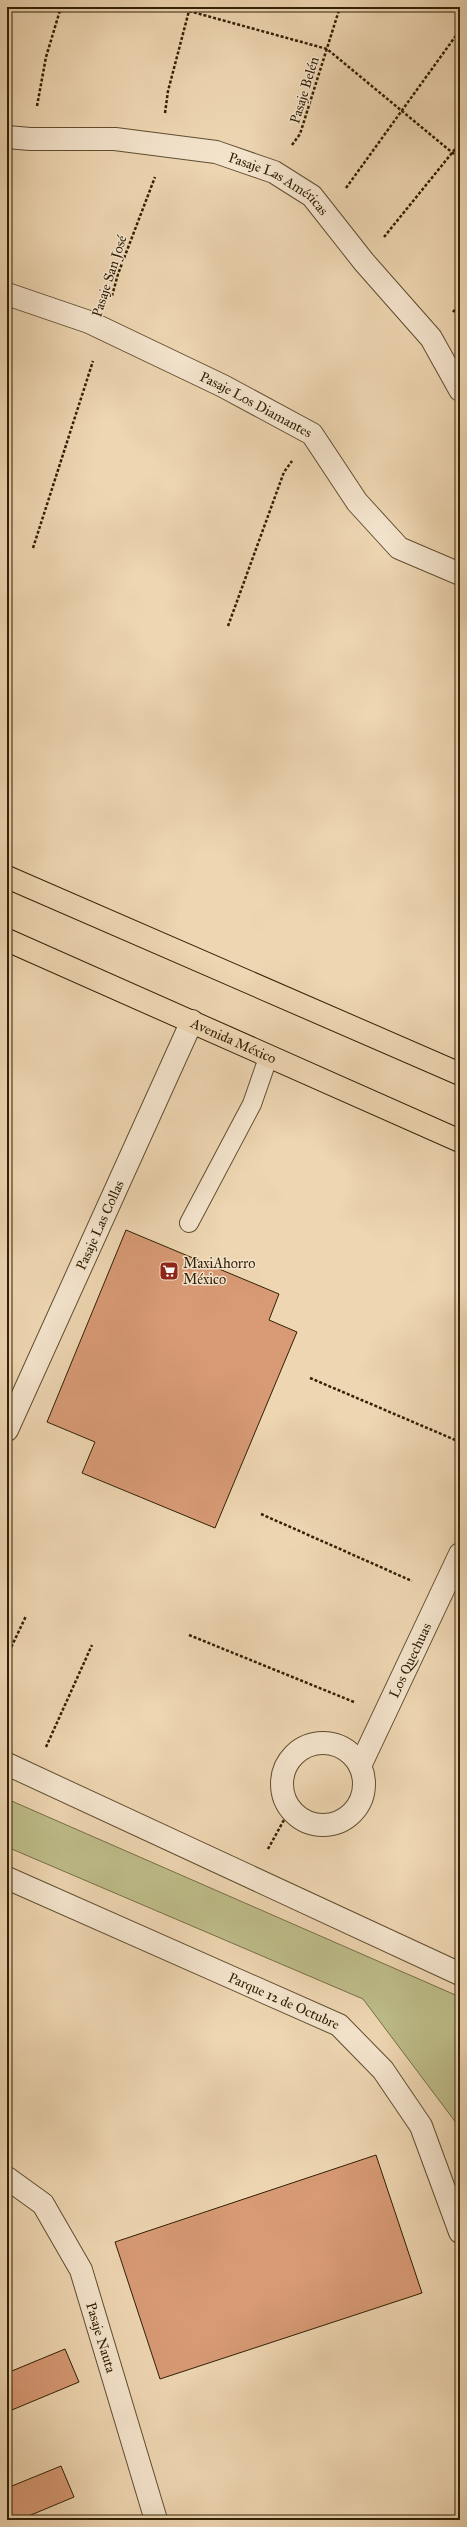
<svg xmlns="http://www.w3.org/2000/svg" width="467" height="2527" viewBox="0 0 467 2527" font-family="'IM FELL Great Primer',serif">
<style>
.green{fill:#bdbc89;stroke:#776e47}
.building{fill:#d79a75;stroke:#312005}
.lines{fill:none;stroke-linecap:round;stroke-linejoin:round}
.service-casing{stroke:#604e30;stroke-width:20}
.minor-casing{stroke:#604e30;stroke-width:24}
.primary-casing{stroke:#312005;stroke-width:24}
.path{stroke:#312005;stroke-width:2.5;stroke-dasharray:3 2;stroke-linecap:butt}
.service{stroke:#f4e4cd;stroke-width:18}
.minor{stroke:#f4e4cd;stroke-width:22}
.primary{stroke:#eed6b2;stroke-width:22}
.labels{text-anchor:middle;stroke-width:3;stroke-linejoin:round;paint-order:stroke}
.street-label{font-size:14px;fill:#312005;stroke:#f4e4cd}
.poi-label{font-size:14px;fill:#312005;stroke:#f4e4cd;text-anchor:start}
</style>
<rect width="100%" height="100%" fill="#eed6b2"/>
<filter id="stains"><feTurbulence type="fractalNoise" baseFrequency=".005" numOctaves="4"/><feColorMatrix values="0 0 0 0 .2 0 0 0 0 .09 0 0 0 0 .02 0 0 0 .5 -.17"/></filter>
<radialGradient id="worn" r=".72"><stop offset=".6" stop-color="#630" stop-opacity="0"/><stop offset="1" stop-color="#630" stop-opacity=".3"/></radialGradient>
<!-- green -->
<path class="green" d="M7 1799 460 1997V2128L363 1999 7 1847Z"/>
<!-- building -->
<g class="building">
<path d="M126 1230 279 1294 269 1320 297 1332 215 1528 82 1473 95 1442 47 1422Z"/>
<path d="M376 2155 422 2293 160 2379 115 2242Z"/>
<path d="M65 2349 79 2382 7 2412V2373Z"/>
<path d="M61 2466 74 2497 19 2520H7V2488Z"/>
</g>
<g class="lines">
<!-- service casing -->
<g class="service-casing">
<path id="service" d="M189 1223 252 1104 268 1058"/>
</g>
<!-- minor casing -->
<g class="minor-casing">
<g id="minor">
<path id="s1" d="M7 137 30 139H115L216 152 274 172 312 196 364 262 431 338 460 390"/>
<path id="s2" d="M7 294 89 322 223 386 312 434 357 502 399 548 460 574"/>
<path id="s3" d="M7 1430 192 1021"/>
<circle cx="323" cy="1784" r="41"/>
<path d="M7 1764 460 1974"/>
<path id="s4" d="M360 1766 460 1554"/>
<path id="s5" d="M7 1878 339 2025 383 2070 421 2126 460 2232"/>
<path id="s6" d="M7 2178 43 2204 81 2270 156 2520"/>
</g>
</g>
<!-- primary casing -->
<g class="primary-casing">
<g id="primary">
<path d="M7 877 460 1074"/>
<path id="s7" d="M7 940 460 1141"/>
</g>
</g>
<!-- path -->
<g class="path">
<path d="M189 11 327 49 460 159"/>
<path d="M37 106 46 57 61 7"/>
<path d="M165 113 168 91 190 7"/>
<path d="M292 145 300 134 340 7"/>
<path d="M346 188 460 30"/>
<path d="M384 237 460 143"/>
<path d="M112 296 118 274 155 177"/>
<path d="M455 310 460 313"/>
<path d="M453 312 460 304"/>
<path d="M33 548 93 361"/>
<path d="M228 626 284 472 292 461"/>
<path d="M310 1378 460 1442"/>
<path d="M261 1514 412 1581"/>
<path d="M189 1635 354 1702"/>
<path d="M7 1656 26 1616"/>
<path d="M46 1747 92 1645"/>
<path d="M268 1849 290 1809"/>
</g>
<!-- service -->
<use href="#service" class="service"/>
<!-- minor -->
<use href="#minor" class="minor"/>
<!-- primary -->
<use href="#primary" class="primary"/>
</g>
<!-- icons -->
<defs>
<g id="supermarket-square" transform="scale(1)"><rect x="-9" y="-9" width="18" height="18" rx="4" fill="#8f2418" stroke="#f4e4cd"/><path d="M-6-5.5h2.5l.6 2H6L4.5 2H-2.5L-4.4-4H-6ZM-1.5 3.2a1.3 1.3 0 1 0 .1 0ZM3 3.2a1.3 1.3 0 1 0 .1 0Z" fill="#fff"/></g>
</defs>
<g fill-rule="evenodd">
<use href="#supermarket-square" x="169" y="1271"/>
</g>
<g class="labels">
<!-- street labels -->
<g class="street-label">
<text transform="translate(304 90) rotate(-73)" y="5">Pasaje Belén</text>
<text dy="5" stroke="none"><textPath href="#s1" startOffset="281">Pasaje Las Américas</textPath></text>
<text transform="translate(109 276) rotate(-72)" y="5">Pasaje San José</text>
<text dy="5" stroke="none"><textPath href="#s2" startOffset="273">Pasaje Los Diamantes</textPath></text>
<text dy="5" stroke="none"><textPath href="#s7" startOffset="248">Avenida México</textPath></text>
<text dy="5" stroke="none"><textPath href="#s3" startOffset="225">Pasaje Las Collas</textPath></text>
<text dy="5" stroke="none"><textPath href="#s4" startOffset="117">Los Quechuas</textPath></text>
<text dy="5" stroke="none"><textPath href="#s5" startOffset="303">Parque 12 de Octubre</textPath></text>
<text dy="5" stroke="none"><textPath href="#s6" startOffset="191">Pasaje Nauta</textPath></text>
</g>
<!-- poi labels -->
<g class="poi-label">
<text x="183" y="1268">MaxiAhorro<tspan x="183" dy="16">México</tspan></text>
</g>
</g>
<!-- margin -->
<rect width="467" height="2527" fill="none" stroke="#eed6b2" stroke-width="24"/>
<rect x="8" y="8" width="451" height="2511" fill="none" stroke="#312005" stroke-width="2"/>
<rect x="12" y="12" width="443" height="2503" fill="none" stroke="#312005"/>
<rect width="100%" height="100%" filter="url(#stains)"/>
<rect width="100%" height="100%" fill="url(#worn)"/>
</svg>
